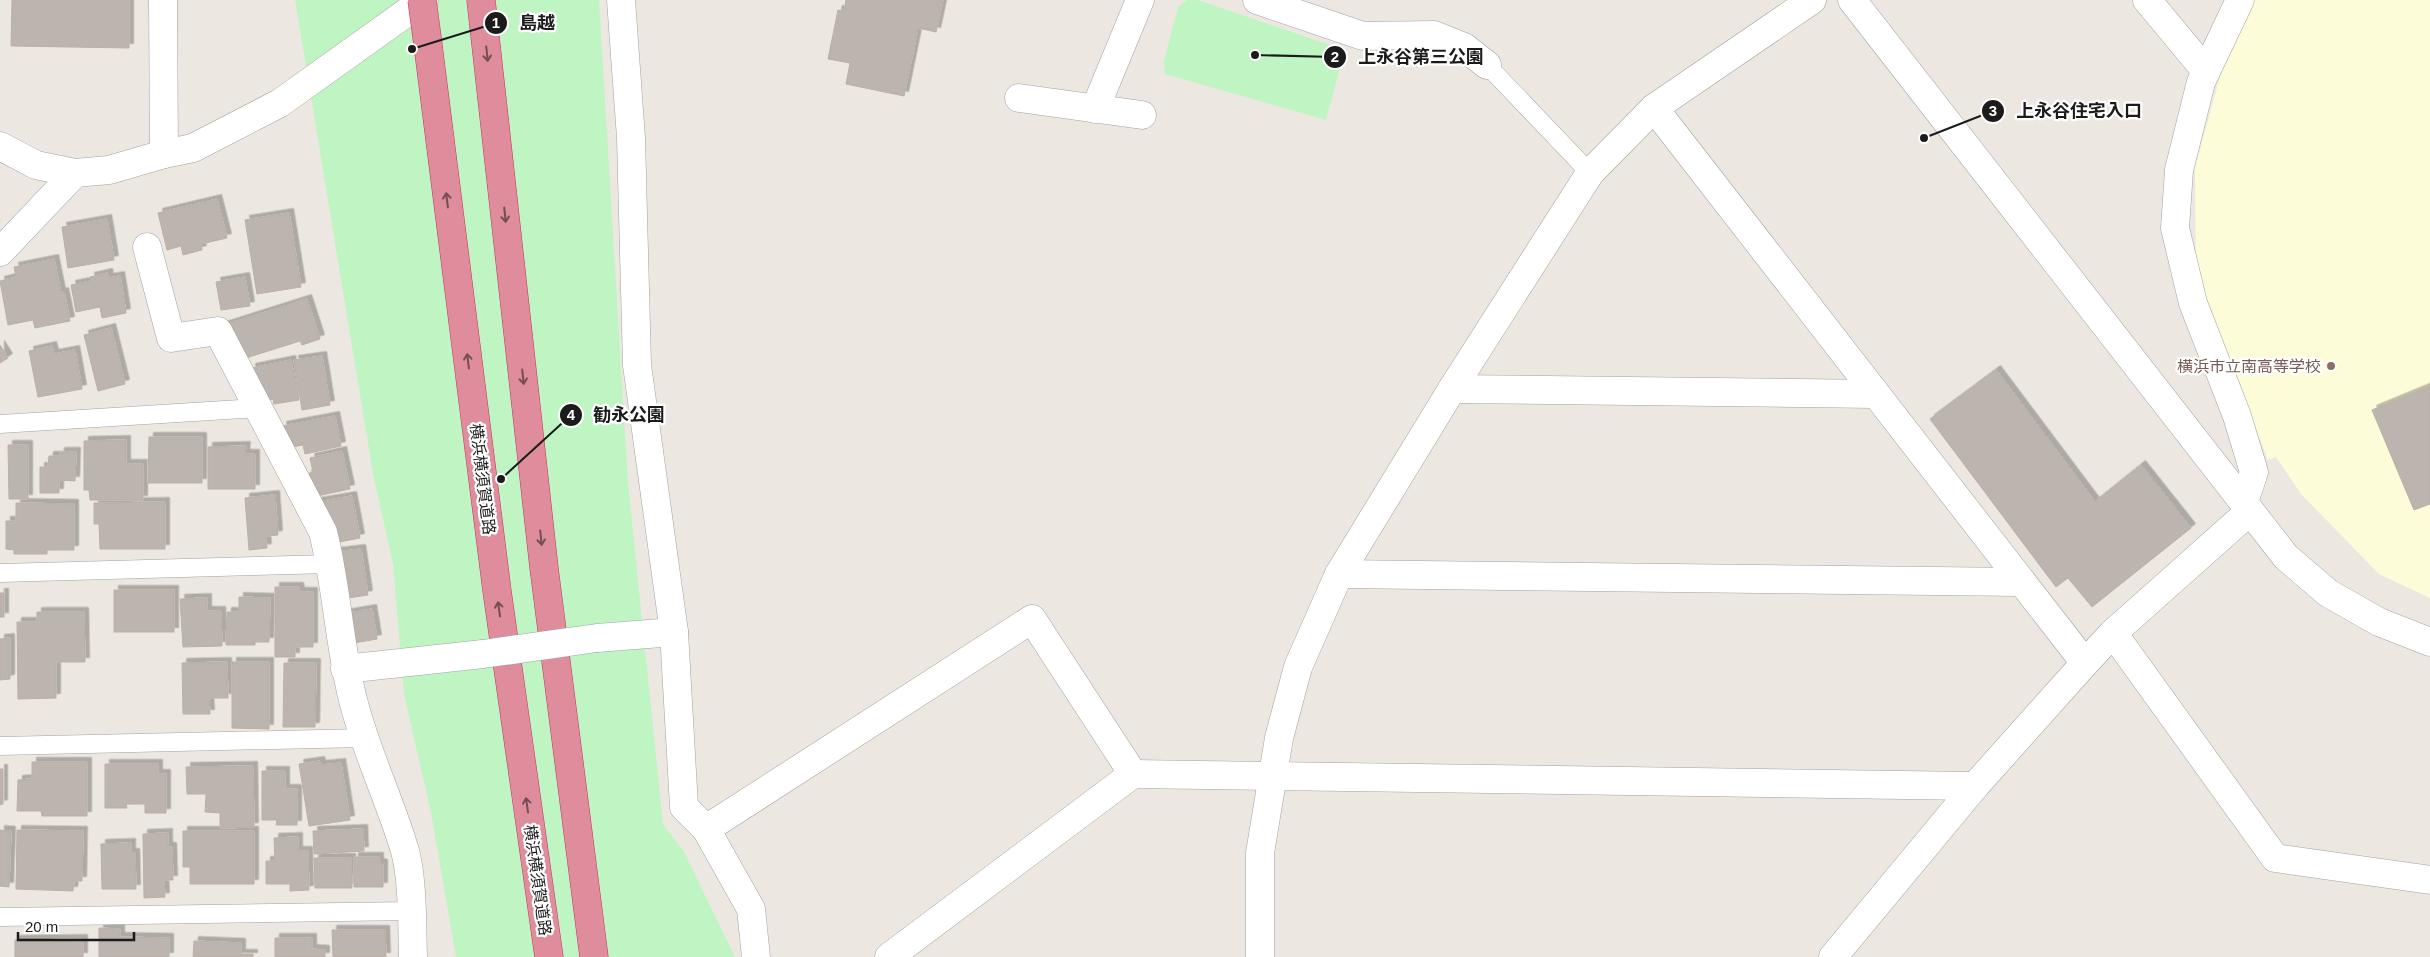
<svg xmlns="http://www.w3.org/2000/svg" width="2430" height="957" viewBox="0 0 2430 957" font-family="Helvetica,'Noto Sans JP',sans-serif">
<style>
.education{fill:#fcfcd9}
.park{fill:#bff5c3}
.building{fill:#bcb4ae;stroke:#bcafa4;filter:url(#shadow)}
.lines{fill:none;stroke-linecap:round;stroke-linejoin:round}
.service-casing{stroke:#a2a2a2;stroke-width:19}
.minor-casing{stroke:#a2a2a2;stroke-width:29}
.tertiary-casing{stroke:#a2a2a2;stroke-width:29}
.motorway-casing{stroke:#c92f65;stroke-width:29}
.service{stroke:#fff;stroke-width:18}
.minor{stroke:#fff;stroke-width:28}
.tertiary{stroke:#fff;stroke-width:28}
.motorway{stroke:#df8c9c;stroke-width:28}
.minor-bridge-casing{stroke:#a2a2a2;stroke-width:29;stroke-linecap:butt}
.motorway-bridge-casing{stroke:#c92f65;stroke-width:29;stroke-linecap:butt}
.minor-bridge{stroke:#fff;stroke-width:28}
.motorway-bridge{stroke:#df8c9c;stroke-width:28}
.oneway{stroke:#734e55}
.education-dot{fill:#8d6e63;stroke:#fff;stroke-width:2}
.labels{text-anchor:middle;stroke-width:4.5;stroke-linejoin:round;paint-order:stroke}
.education-label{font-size:16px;fill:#785e54;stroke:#fff;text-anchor:end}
.street-label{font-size:16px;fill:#1b1b1b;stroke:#fff}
.leader{fill:none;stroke:#1b1b1b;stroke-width:2}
.callout-dot{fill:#1b1b1b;stroke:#fff;stroke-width:2}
.mark-label{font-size:15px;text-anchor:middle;font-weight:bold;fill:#fff}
.callout-label{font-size:18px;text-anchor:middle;font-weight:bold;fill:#1b1b1b;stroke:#fff;stroke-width:4.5;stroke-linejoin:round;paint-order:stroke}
</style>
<defs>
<filter id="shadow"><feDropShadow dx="4.5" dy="-4.5" stdDeviation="0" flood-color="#0004"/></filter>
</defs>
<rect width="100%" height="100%" fill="#ece8e1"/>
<!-- education -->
<path class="education" d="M2252 0H2430V598L2379 574 2301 494 2276 457 2268 460 2196 275 2195 168 2228 47Z"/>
<!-- park -->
<g class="park">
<path d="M295 0H599L628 483 663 824 684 852 735 957H456L431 813 404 694 393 564 373 474Z"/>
<path d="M1187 0H1198L1345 50 1326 120 1165 74 1164 61 1178 7Z"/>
</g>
<!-- building -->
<g class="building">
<path d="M12 0H129V48L11 46Z"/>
<path d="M846 0H943L936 32 918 28 904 96 846 84 850 63 828 59 838 10 844 11Z"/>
<path d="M217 199 227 238 201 244 202 250 183 255 181 246 167 250 158 213Z"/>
<path d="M289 213 301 287 257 294 245 220Z"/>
<path d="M107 219 114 260 68 268 62 227Z"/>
<path d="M54 259 61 293 64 292 70 321 35 328 33 320 8 325 0 281 16 277 14 267Z"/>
<path d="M108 273 109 278 120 276 126 313 102 318 100 307 76 312 71 285 91 281 90 277Z"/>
<path d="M245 277 250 306 221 310 216 282Z"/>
<path d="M307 299 320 339 302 345 300 341 246 358 222 326Z"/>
<path d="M111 328 125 384 98 391 84 335Z"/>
<path d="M0 345 8 358 0 363Z"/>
<path d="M52 346 54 354 75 350 82 389 38 397 29 351Z"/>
<path d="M322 356 330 405 302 410 294 360Z"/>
<path d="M291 360 299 400 274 404 273 399 258 402 251 368Z"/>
<path d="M1996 370 2095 502 2141 465 2191 528 2092 607 2068 578 2056 587 1930 419Z"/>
<path d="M2430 386V504L2414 510 2372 410Z"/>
<path d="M335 416 341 446 305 454 303 445 287 448 282 426Z"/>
<path d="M149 437H202V483H148Z"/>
<path d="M126 440V464H143V500H90L89 490H84V441Z"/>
<path d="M8 445H28V499H9Z"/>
<path d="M246 446 245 454H255V489H208V447Z"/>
<path d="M342 451 350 489 312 497 307 474 313 472 310 458Z"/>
<path d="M60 452H76L75 481 59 480V493H40V467H48L49 456H60Z"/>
<path d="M275 495 278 535 266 536 267 548 249 550 245 498Z"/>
<path d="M352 496 360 538 329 544 317 502Z"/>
<path d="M165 502V549H100L99 524H94V503Z"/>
<path d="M16 503 74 504V550H47V554H14V550L6 549V521H16Z"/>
<path d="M361 549 368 595 348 598 336 552Z"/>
<path d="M275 587H299L300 592H313V647H295V657H275Z"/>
<rect x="114" y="590" width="60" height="42"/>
<rect x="0" y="593" width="4" height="24"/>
<path d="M239 597 270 598 269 642H255V645H226L227 612H239Z"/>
<path d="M207 598V611H221L222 646 183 647 180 599Z"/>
<path d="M372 609 377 639 348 644 343 614Z"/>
<path d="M37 612H84L85 662H56V698L18 699 17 622H37Z"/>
<path d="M10 638V679L0 680V639Z"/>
<path d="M227 662 228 698H209L210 714H183L182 663Z"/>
<path d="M232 662H269V729L232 728Z"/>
<path d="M284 663H316L315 727H283Z"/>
<path d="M320 761 321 765 341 763 350 820 309 826 299 764Z"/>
<path d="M32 762H87V816H42L41 811H17L18 780 32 779Z"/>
<path d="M105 764H158V774H166V813H145V804H126L127 808H105Z"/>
<path d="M253 766 254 827 220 828V813L205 812 206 794H187L186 767Z"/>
<path d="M0 769H3V804L0 805Z"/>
<path d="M262 771H285V789H297V825H276L277 820H262Z"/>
<path d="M363 829 364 851 314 854 313 831Z"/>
<path d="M0 830 11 831 9 887 0 886Z"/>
<path d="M17 830 83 831 82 881H74L73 891 16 889Z"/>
<path d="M183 831H254V884H190V867H183Z"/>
<path d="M168 833V847H172L173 880H164L165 897 144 898 143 834Z"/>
<path d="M298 837V851H308L309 890 290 891V884H266V861H275L274 838Z"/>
<path d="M131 843V853H135L136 889H102L101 844Z"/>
<path d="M354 857H379V863L383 864V887H354Z"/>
<path d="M314 858H351L352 888H315Z"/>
<path d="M99 928 120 929V937L169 938V957H99Z"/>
<path d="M332 930H385L386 957H333Z"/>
<path d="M275 938H312V949L325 950V957H275Z"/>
<path d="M83 939V957H15V940Z"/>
<path d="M194 941 241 943V954H253V957H193Z"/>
</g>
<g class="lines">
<!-- service casing -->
<g class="service-casing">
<g id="service">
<path d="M1487 65 1590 173"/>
<path d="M0 424 258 408"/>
<path d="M0 573 331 564"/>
<path d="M0 746 363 738"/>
<path d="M0 917 412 911"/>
</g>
</g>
<!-- minor casing -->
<g class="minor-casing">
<g id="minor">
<path d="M163 0 164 154"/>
<path d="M621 0 631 138 637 365 674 632 684 807 706 829 751 909 756 957"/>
<path d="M1257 0 1363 36 1434 35 1464 47 1487 65"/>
<path d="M2147 0 2206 71"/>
<path d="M2240 0 2201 82 2179 170 2175 228 2193 303 2237 416 2254 472 2244 502"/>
<path d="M1019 98 1142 115"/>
<path d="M1654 108 2085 663"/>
<path d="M1095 109 1140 0"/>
<path d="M147 247 171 338 218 331 323 532C337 587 339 645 353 700 366 752 390 800 405 851 413 880 412 927 413 957"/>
<path d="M0 252 75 173"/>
<path d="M1452 389 1876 394"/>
<path d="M1339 574 2022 582"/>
<path d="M2113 633 2275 858 2430 880"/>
<path d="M597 638 674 632"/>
<path d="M345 669 483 654"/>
<path d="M706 829 1032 619 1133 774"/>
<path d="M889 957 1133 774 1975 786"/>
<path d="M1833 957 1975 786 2085 663 2113 633 2250 511"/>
</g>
</g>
<!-- tertiary casing -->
<g class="tertiary-casing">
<g id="tertiary">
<path d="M1852 0 2286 557 2328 593 2379 622 2430 642"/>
<path d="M0 146 36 165 75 173 109 170 164 154 193 148 280 103 424 0"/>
<path d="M1260 957V853L1279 738 1298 667 1339 574 1452 389 1590 173 1654 108 1812 0"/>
</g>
</g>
<!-- motorway casing -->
<g class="motorway-casing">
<g id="motorway">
<path d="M481 0 544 568 594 957"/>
<path d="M428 45 497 591 549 957"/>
</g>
</g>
<!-- service -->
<use href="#service" class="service"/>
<!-- minor -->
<use href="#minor" class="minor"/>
<!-- tertiary -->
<use href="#tertiary" class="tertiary"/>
<!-- motorway -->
<use href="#motorway" class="motorway"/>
<!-- minor-bridge casing -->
<g class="minor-bridge-casing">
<path id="minor-bridge" d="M483 654 597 638"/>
</g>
<!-- motorway-bridge casing -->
<g class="motorway-bridge-casing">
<path id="motorway-bridge" d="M422 0 428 45"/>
</g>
<!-- minor-bridge -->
<use href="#minor-bridge" class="minor-bridge"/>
<!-- motorway-bridge -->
<use href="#motorway-bridge" class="motorway-bridge"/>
</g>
<!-- one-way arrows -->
<defs><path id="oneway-shaft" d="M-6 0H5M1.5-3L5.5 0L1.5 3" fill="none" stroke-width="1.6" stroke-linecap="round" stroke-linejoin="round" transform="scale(1.25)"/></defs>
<g class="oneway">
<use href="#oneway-shaft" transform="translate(487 54) rotate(84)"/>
<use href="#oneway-shaft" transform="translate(447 200) rotate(-97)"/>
<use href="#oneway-shaft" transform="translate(505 215) rotate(84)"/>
<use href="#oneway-shaft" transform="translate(468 361) rotate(-97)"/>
<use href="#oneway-shaft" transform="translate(523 377) rotate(84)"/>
<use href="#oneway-shaft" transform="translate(541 538) rotate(84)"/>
<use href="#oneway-shaft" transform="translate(499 609) rotate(-98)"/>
<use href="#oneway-shaft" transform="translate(527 805) rotate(-98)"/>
</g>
<!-- markers -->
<circle class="education-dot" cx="2331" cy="366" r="5"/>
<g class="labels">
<!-- education labels -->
<g class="education-label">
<text x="2321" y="372">横浜市立南高等学校</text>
</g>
<!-- street labels -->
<g class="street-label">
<text transform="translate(483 479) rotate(83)" y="6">横浜横須賀道路</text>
<text transform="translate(538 880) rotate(82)" y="6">横浜横須賀道路</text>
</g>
</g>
<!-- callouts -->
<path class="leader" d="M412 49L496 23M1255 55L1335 57M1924 138L1993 111M501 479L571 415"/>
<g class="callout-dot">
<circle cx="412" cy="49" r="5"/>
<circle cx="1255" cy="55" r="5"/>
<circle cx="1924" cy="138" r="5"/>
<circle cx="501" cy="479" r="5"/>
<circle cx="496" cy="23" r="12"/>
<circle cx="1335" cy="57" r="12"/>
<circle cx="1993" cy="111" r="12"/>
<circle cx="571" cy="415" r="12"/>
</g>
<g class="mark-label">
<text x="496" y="28">1</text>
<text x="1335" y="62">2</text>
<text x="1993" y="116">3</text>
<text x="571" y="420">4</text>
</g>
<g class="callout-label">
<text x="537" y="29">島越</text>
<text x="1421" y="63">上永谷第三公園</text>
<text x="2079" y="117">上永谷住宅入口</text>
<text x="629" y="421">勧永公園</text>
</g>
<!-- scale -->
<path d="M18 932v8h116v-8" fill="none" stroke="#1b1b1b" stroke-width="2.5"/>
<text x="25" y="932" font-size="15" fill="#1b1b1b" stroke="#ffffff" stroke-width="4" paint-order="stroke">20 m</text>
</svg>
